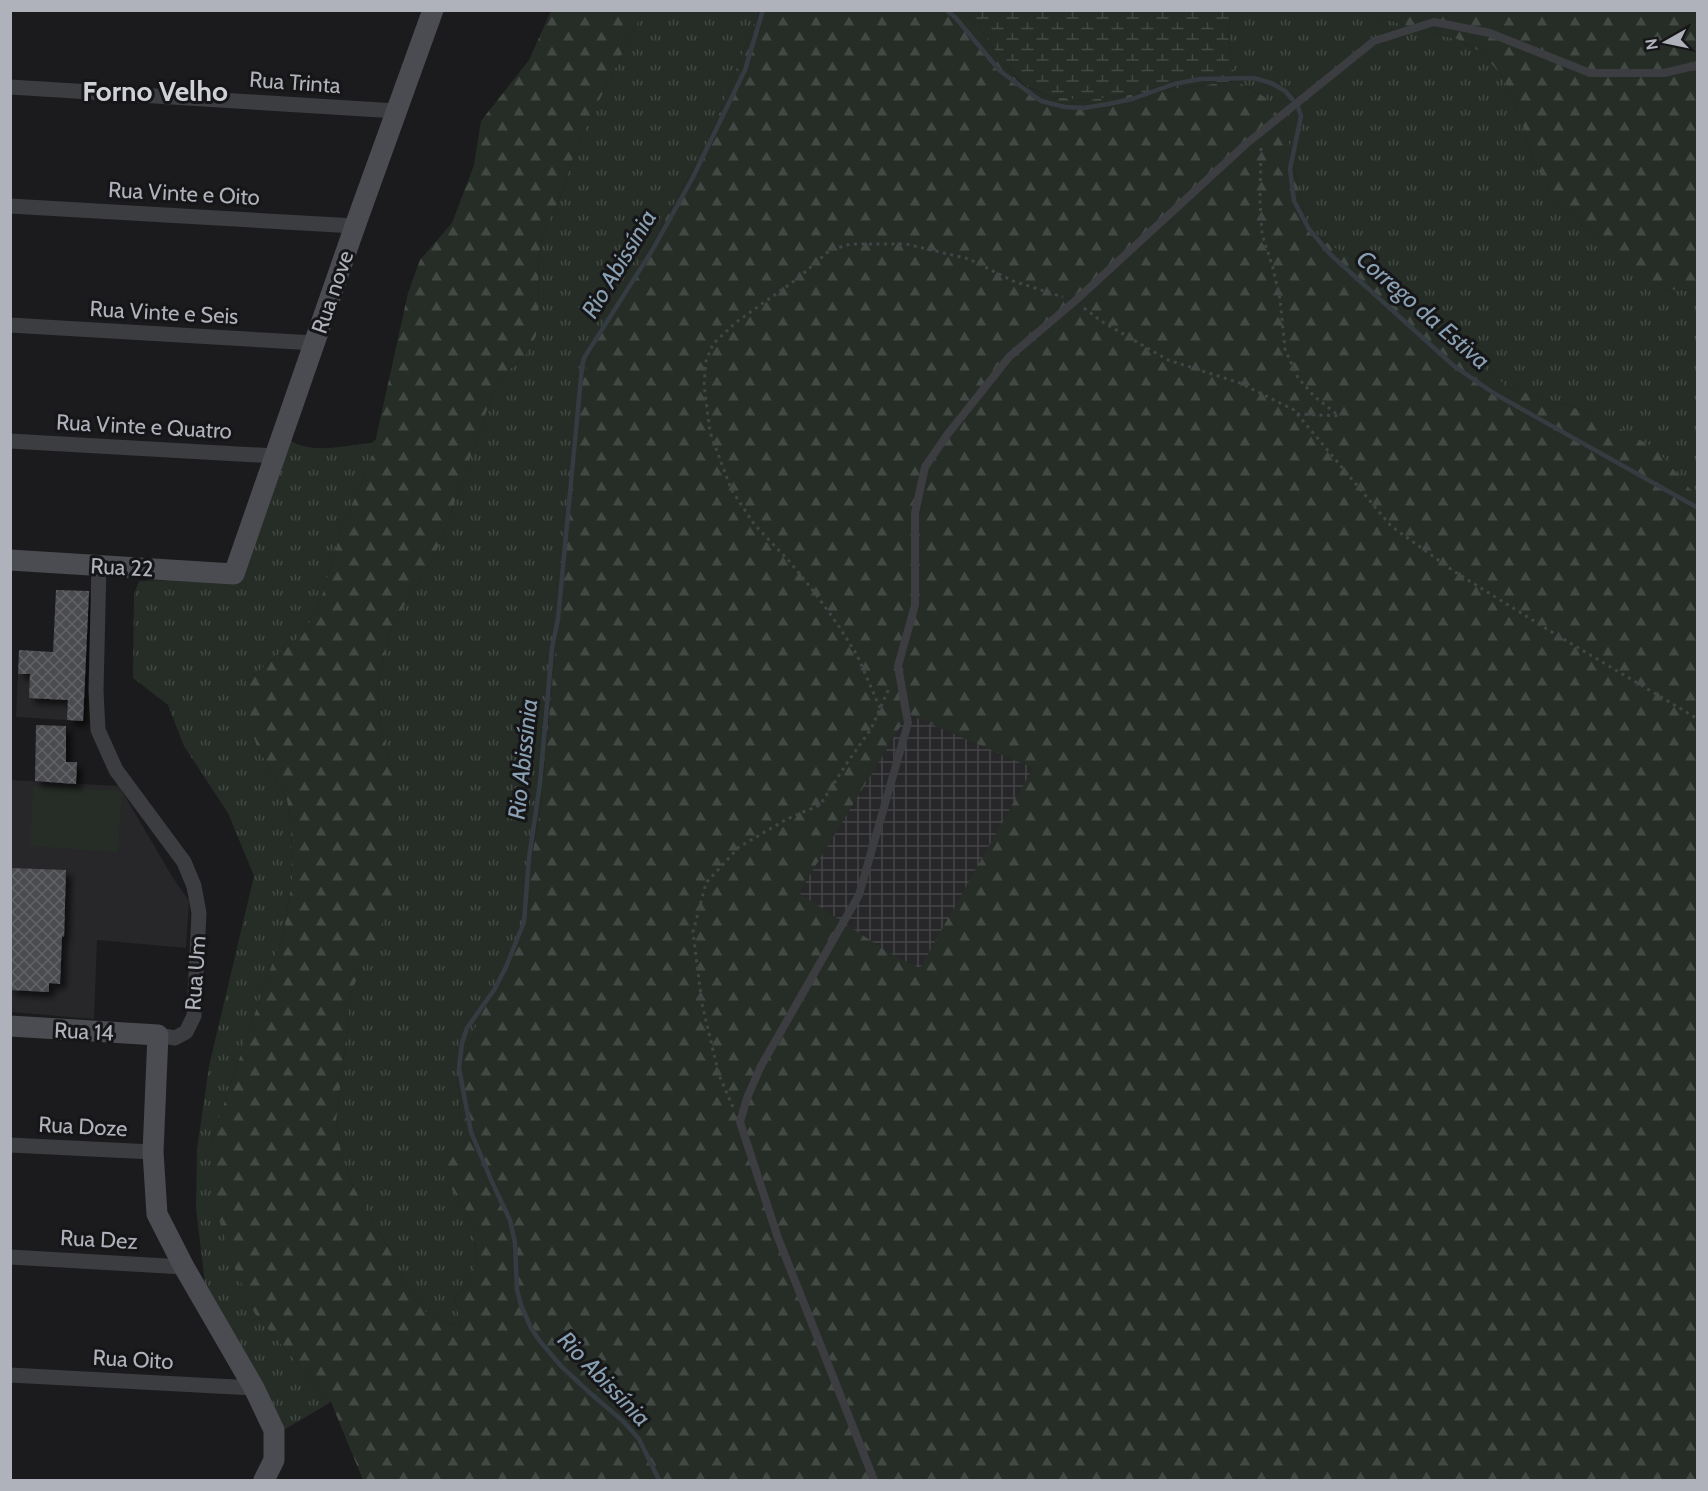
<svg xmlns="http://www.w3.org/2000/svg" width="1708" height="1491" viewBox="0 0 1708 1491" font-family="Cabin,sans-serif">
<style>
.built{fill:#27272a}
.industrial{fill:url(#industrial-grid)}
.grass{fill:url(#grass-tufts)}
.forest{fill:url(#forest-firs);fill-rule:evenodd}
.wetland{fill:url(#wetland-marsh)}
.green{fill:#252d26}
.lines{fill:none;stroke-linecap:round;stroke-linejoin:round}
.stream{stroke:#343c42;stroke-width:4.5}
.building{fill:url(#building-cross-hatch);filter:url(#shadow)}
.path{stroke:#424448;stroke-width:3;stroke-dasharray:3 4.5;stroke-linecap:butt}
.lane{stroke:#3c3d41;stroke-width:8}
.street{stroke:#3c3d41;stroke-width:15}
.secondary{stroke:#4a4c51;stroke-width:21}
.labels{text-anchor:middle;stroke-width:6;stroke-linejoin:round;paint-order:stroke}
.street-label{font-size:22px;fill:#afb2bb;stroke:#161618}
.water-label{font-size:24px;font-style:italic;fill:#899fb2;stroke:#161618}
.district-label{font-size:28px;font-weight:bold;fill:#cfd1d7;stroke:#161618}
</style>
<defs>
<pattern id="industrial-grid" width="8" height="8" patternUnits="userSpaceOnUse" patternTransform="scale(1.5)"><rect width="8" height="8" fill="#27272a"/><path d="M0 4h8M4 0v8" fill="none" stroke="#444447"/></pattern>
<pattern id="grass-tufts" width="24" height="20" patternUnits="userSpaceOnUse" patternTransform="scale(1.5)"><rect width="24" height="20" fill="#252d26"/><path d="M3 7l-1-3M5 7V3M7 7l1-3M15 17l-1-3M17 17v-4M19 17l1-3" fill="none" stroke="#424944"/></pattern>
<pattern id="forest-firs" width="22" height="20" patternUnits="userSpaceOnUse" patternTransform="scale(1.5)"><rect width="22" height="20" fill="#252d26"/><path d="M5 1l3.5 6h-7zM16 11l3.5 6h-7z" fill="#424944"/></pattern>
<pattern id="wetland-marsh" width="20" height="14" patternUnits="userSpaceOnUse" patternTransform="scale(1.5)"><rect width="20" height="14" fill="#252d26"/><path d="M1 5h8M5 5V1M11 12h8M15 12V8" fill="none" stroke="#424944"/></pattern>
<pattern id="building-cross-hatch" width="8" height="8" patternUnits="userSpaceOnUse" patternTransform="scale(1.5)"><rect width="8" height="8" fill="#4a4b4f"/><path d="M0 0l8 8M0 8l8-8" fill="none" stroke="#626366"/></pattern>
<filter id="shadow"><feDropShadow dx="5.5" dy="5.5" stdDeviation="3" flood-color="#0009"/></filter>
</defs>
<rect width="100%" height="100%" fill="#1b1b1d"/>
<!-- built -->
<g class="built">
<path d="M18 674 86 677 83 721 16 717Z"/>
<path d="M10 780 119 786 173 878 189 901 186 948 97 940 94 1019 11 1012Z"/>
</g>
<!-- industrial -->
<path class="industrial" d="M908 714 1034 768 921 969 891 954 798 894Z"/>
<!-- grass -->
<g class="grass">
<path d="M643 11H759L707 145 593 348 582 385 539 818 515 950 486 1003 466 1051 457 1078 460 1112 464 1135 448 1184 464 1206 474 1230 477 1260 472 1275 455 1299 461 1326 448 1323 424 1311 402 1278 390 1250 371 1219 353 1186 342 1157 336 1122 351 993 361 969 393 778 381 725 377 686 391 628 436 552 449 519 490 401 500 381 512 367 524 358 539 304 538 259 543 234 563 191 576 148Z"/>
<path d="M1232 11H1370L1376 15 1415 29 1457 39 1483 53 1503 78 1519 113 1534 161 1552 197 1579 223 1599 240 1666 289 1692 291 1697 293V497L1594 414 1510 388 1479 366 1442 335 1418 300 1383 273 1333 247 1309 228 1302 205 1285 126 1265 97 1236 81C1231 59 1224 33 1232 11Z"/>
<path d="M287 438C309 456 346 445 371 443L376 439 371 461 343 525 322 596 305 632 246 682 256 744 287 800 291 824 292 882 283 936 268 975 211 1142 255 1314 331 1402 282 1431 206 1291 196 1209 197 1149 209 1066 254 876 228 813 184 746 168 705 133 678 134 594 139 581 212 579 238 580Z"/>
</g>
<!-- forest -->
<g class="forest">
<path d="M551 11H643L576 148 563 191 543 234 538 259 539 304 536 336 524 358 512 367 500 381 490 401 449 519 436 552 391 628 377 686 381 725 393 778 399 818 396 883 375 943 361 969 351 993 336 1122 342 1157 353 1186 371 1219 390 1250 402 1278 424 1311 448 1323 461 1326 455 1299 472 1275 477 1260 474 1230 464 1206 448 1184 439 1164 447 1143 464 1135 460 1112 457 1078 466 1051 486 1003 515 950 539 818 582 385 593 348 707 145 759 11H964L983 32 1004 64 1023 85 1052 97 1087 100 1236 81 1265 97 1285 126 1302 205 1309 228 1333 247 1383 273 1418 300 1442 336 1479 366 1510 388 1594 414 1656 449 1697 497V1480H363L331 1402 255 1314 232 1262 211 1193V1142L268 975 283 936 292 882 291 824 287 800 256 744 244 705 246 682 305 632 322 596 343 525 371 461 408 293 420 260 452 223 474 165 481 121 529 60ZM908 714 1033 768 920 968 891 954 799 893Z"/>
<path d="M1370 11H1697V293L1692 291 1666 289 1641 276 1579 223 1552 197 1534 161 1519 113 1503 78 1483 53 1457 39 1415 29 1376 15Z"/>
</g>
<!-- wetland -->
<path class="wetland" d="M964 11H1232C1224 33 1231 59 1236 81L1087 100 1052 97 1024 85 1004 64 983 32Z"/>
<!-- green -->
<path class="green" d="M33 786 122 791 118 852 30 846Z"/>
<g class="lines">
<!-- stream -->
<g class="stream">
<path d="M946 10 955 17 1000 71 1041 101 1065 107 1084 108 1108 104 1132 99 1174 84 1200 79 1254 78 1271 83 1285 91 1292 99"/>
<path d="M1297 104 1301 116 1290 169 1294 201 1309 229 1330 254 1454 366 1495 394 1698 508"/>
<path d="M659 1480 639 1439 624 1422 590 1393 561 1366 539 1340 531 1328 521 1305 517 1290 515 1243 510 1220 492 1182 471 1132 459 1068 462 1043 467 1028 494 990 506 967 524 922 529 858 540 783 552 648 558 619 582 367 584 358 653 249 692 179 745 70 763 10"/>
</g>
</g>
<!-- building -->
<g class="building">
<path d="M56 590 89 591 83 721 67 720 68 700 29 698 30 674H18L19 650 53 652Z"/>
<path d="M36 725 66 726V762H77L76 784 35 781Z"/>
<path d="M10 868 66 870 64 937 62 936 60 984 49 983V992L10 990Z"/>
</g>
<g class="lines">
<!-- path -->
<g class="path">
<path d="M1261 148 1260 201 1262 234 1273 268 1280 299 1285 349 1298 378 1315 397 1339 416"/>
<path d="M1084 308 1101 321 1168 360 1240 383 1294 410 1391 526 1452 570 1550 631 1698 719"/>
<path d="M1297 414 1341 416"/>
<path d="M880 708 857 655 838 625 815 593 790 562 754 524 731 489 710 432 704 385 706 361 713 344 735 323 797 279 830 250 851 244H906L969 259 1013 281 1063 297"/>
<path d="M733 1107 719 1075 702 1004 693 932 706 883 739 847 787 819 820 805 847 763 871 729 890 686"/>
</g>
<!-- lane -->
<path class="lane" d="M874 1480 778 1238 740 1122 747 1098 761 1066 859 895 908 723 898 666 915 605V513L925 467 947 435 1009 357 1075 301 1246 144 1374 41 1434 22 1490 33 1590 73H1664L1698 65"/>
<!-- street -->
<g class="street">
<path d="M10 87 397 111"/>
<path d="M10 206 355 226"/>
<path d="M10 325 315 343"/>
<path d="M10 441 275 456"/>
<path d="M99 565 96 691 98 730 116 770 184 862 194 886 199 913 194 1016 186 1032 175 1038 158 1035"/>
<path d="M10 1145 153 1152"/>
<path d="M10 1257 184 1267"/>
<path d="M10 1375 254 1388"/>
</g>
<!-- secondary -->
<g class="secondary">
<path d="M10 560 234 574 355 226 433 10"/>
<path d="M10 1026 158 1035 153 1152 157 1214 184 1267 254 1388 274 1430V1460L264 1480"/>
</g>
</g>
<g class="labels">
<!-- street labels -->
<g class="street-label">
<text transform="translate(295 82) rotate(4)" y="8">Rua Trinta</text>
<text transform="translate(184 193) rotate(3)" y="8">Rua Vinte e Oito</text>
<text transform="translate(332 292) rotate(-71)" y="8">Rua nove</text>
<text transform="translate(164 312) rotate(3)" y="8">Rua Vinte e Seis</text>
<text transform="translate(144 426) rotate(3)" y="8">Rua Vinte e Quatro</text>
<text transform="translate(122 567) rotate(3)" y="8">Rua 22</text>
<text transform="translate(195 973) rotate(-86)" y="8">Rua Um</text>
<text transform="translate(84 1031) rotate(3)" y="8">Rua 14</text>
<text transform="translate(83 1126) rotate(3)" y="8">Rua Doze</text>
<text transform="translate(99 1239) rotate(3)" y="8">Rua Dez</text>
<text transform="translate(133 1359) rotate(3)" y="8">Rua Oito</text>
</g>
<!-- water labels -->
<g class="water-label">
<text transform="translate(619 264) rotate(-59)" y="8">Rio Abissínia</text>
<text transform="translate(1423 310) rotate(41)" y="8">Corrego da Estiva</text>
<text transform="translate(523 759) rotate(-84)" y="8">Rio Abissínia</text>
<text transform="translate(604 1379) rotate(46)" y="8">Rio Abissínia</text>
</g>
<!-- district labels -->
<g class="district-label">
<text x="155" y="101">Forno Velho</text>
</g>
</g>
<!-- border -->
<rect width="1708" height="1491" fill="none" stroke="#afb2bb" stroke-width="24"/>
<!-- north arrow -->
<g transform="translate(1666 42) rotate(261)" stroke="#161618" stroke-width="4.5" paint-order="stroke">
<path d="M0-4.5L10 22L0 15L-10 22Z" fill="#afb2bb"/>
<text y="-9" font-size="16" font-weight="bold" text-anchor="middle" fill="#afb2bb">N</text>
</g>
</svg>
